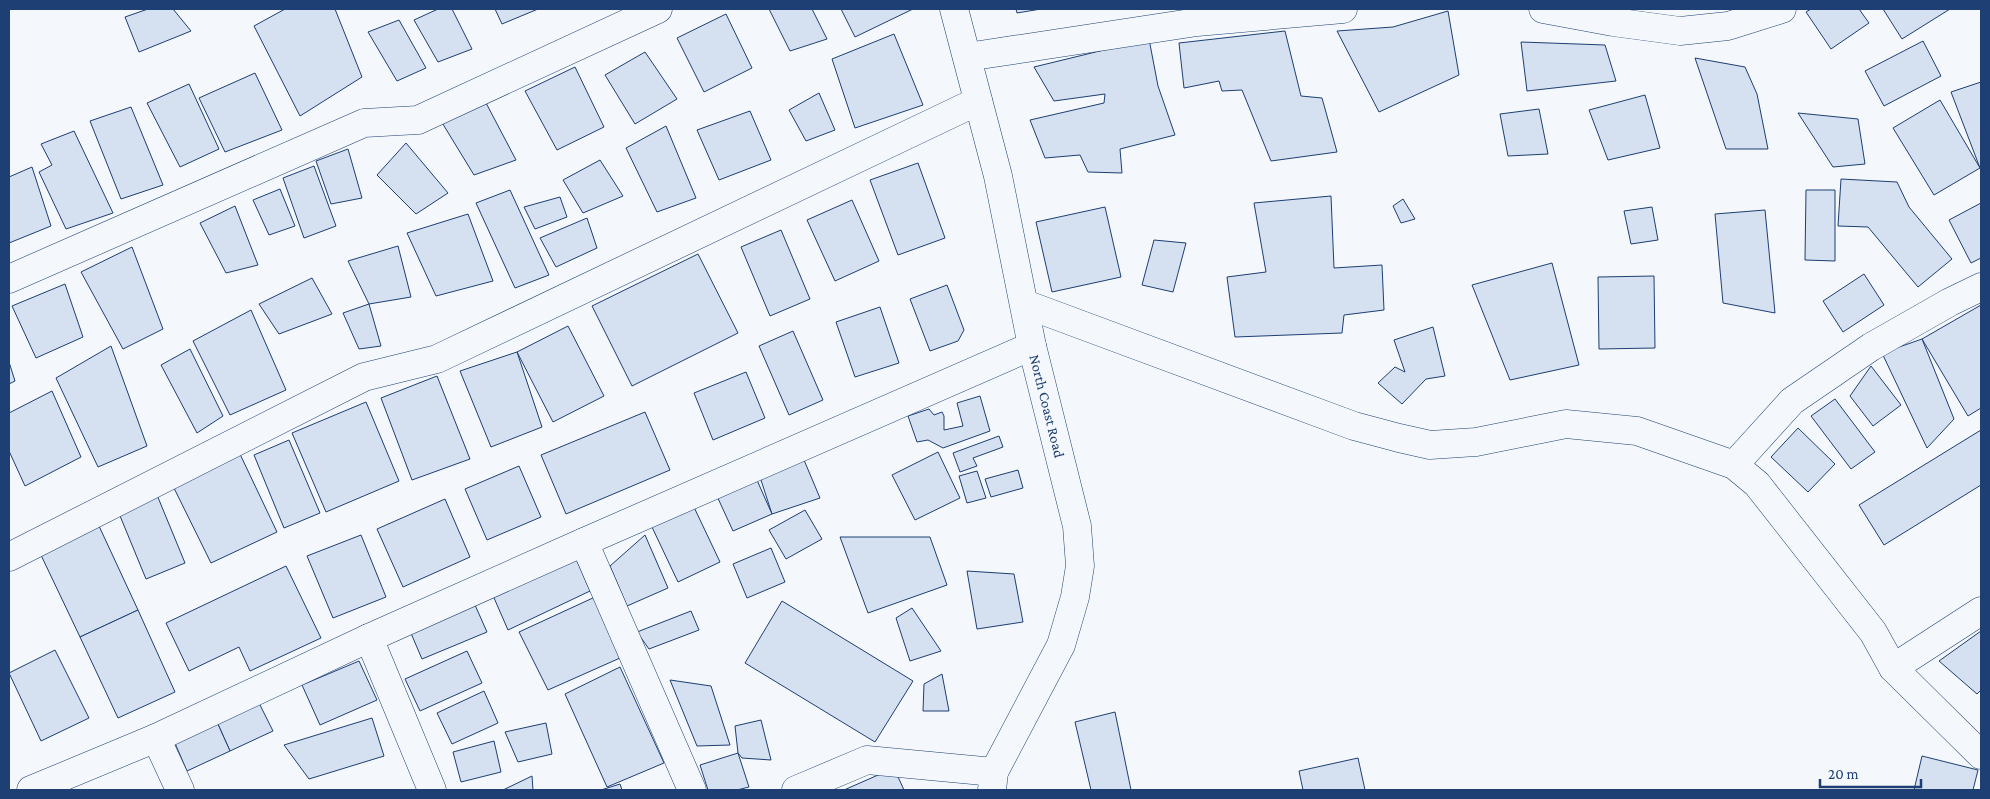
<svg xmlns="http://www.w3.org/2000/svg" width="1990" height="799" viewBox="0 0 1990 799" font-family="'Crimson Pro',serif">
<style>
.building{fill:#d5e0f0;stroke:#1d3f73}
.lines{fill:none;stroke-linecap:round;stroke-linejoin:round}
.minor-casing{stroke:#1d3f73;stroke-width:29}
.primary-casing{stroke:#1d3f73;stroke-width:29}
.minor{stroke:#f4f7fb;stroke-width:28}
.primary{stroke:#f4f7fb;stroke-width:28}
.labels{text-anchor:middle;stroke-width:4;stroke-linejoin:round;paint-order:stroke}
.street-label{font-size:15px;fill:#1d3f73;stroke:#f4f7fb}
</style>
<rect width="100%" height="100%" fill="#f4f7fb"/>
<!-- building -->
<g class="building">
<path d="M148 9H173L191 31 139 52 125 17Z"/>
<path d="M285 9H335L362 77 300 116 254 26Z"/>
<path d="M438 9H452L472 49 438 62 414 20Z"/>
<path d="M495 9H538L502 24Z"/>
<path d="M769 9H812L827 39 790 51Z"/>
<path d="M841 9H913L855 37Z"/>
<path d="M1016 9H1041L1017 13Z"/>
<path d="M1811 9H1859L1869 23 1831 49 1806 12Z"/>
<path d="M1883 9H1950L1902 39Z"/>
<path d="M1448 11 1459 75 1379 112 1337 31 1393 27Z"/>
<path d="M726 14 752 68 704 92 677 38Z"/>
<path d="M399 20 426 68 397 81 368 32Z"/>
<path d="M1285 31 1301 96 1322 98 1337 152 1271 161 1242 90 1222 91 1219 81 1184 88 1179 43Z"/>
<path d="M894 34 923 105 855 128 832 59Z"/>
<path d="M1149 39 1158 86 1175 135 1120 149 1122 173 1088 172 1080 155 1045 158 1030 120 1104 103 1105 94 1054 101 1034 67Z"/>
<path d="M1923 41 1941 76 1884 106 1865 71Z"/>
<path d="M1521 42 1605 45 1616 81 1527 91Z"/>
<path d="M645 52 677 99 635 124 605 75Z"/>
<path d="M1695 58 1745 67 1757 94 1768 149H1726Z"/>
<path d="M575 67 604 127 557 150 525 91Z"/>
<path d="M255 73 282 130 225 152 199 98Z"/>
<path d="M1981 82V167L1980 168 1951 92Z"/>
<path d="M189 84 219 149 180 167 147 103Z"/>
<path d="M819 93 835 130 806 141 789 110Z"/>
<path d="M1645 95 1660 148 1608 160 1589 110Z"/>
<path d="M1940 100 1980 168 1934 195 1893 128Z"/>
<path d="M485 101 516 160 474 175 441 121Z"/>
<path d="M131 107 163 185 121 199 90 121Z"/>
<path d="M1539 109 1548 154 1508 156 1500 114Z"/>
<path d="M750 111 771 160 719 180 697 130Z"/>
<path d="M1798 113 1858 119 1865 164 1833 167Z"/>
<path d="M666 126 696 198 657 212 626 148Z"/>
<path d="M74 131 113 213 66 229 39 172 52 165 41 144Z"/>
<path d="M406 143 448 193 416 214 377 175Z"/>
<path d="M348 149 362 198 331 204 316 161Z"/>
<path d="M600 160 623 196 583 213 563 180Z"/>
<path d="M918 163 945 238 898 255 870 180Z"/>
<path d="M314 166 336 226 304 238 283 178Z"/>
<path d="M32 167 51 226 9 243V177Z"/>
<path d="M1841 179 1897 182 1909 207 1952 259 1918 287 1868 227 1838 226Z"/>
<path d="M280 189 295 226 269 235 253 200Z"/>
<path d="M510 190 549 275 515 288 476 203Z"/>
<path d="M1806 190H1835V261L1805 260Z"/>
<path d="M1331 196 1334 268 1382 265 1384 310 1344 315 1342 333 1235 337 1227 277 1266 272 1254 203Z"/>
<path d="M560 197 567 217 535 229 524 207Z"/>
<path d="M1403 199 1415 219 1401 223 1393 206Z"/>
<path d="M852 200 879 261 835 281 807 220Z"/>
<path d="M1981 203V258L1971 263 1949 220Z"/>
<path d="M235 206 258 265 226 273 200 223Z"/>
<path d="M1105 207 1121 277 1052 292 1036 222Z"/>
<path d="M1652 207 1658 240 1631 244 1624 211Z"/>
<path d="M1765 210 1775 313 1723 303 1715 214Z"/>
<path d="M468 214 493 281 436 296 407 233Z"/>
<path d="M587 218 597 248 556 267 540 238Z"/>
<path d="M781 230 810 299 770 316 741 247Z"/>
<path d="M1154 240 1186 243 1173 292 1142 285Z"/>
<path d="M398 246 411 297 369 304 348 261Z"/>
<path d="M132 247 163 329 123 349 81 272Z"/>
<path d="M698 254 738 333 632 386 592 306Z"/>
<path d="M1552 263 1579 365 1510 380 1472 285Z"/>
<path d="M1864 274 1884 305 1843 332 1823 301Z"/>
<path d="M1654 276 1655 348 1599 349 1598 277Z"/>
<path d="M312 278 332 314 279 334 259 304Z"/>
<path d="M65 284 83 337 36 358 12 306Z"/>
<path d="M947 285 964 330 958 341 930 351 910 299Z"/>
<path d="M369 304 381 346 359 349 343 313Z"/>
<path d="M1981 305V408L1968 416 1922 339Z"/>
<path d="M880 307 899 363 855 377 836 322Z"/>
<path d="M251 310 286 390 230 415 193 341Z"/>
<path d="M568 326 604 396 553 422 517 352Z"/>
<path d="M1433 327 1445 376 1426 379 1402 404 1378 383 1395 367 1405 372 1394 340Z"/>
<path d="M793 331 823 400 789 415 759 346Z"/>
<path d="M1922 339 1954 419 1927 448 1882 353Z"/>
<path d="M111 346 147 446 98 467 56 378Z"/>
<path d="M190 349 223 416 197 433 161 365Z"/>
<path d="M517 352 542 427 491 447 460 371Z"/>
<path d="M9 362 15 381 9 384Z"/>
<path d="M1871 366 1901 405 1873 426 1850 396Z"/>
<path d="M746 372 765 418 713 440 694 393Z"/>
<path d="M437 376 470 459 412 480 381 398Z"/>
<path d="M52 391 81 457 25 486 9 451V413Z"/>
<path d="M980 396 990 431 943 448 928 440 917 442 908 416 929 409 934 415 942 412 944 416V430L963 426 957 403Z"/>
<path d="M1835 399 1875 452 1851 469 1811 416Z"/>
<path d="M366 402 399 481 326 512 292 433Z"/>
<path d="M645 412 670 470 566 514 541 455Z"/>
<path d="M1798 428 1835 464 1808 492 1771 457Z"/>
<path d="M1981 430V485L1884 545 1859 505Z"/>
<path d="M999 436 1003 447 973 458 977 466 960 472 953 453Z"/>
<path d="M289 440 320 513 284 528 254 455Z"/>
<path d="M239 452 277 532 211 563 172 484Z"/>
<path d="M938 452 960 498 915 520 892 475Z"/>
<path d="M804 460 820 498 772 514 760 477Z"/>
<path d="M519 466 541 517 487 540 465 489Z"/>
<path d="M1018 470 1023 488 991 497 985 479Z"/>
<path d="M977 471 986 498 967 503 959 476Z"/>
<path d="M756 478 772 514 733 531 716 494Z"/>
<path d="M157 495 185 563 146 579 118 511Z"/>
<path d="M445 499 470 557 403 587 377 529Z"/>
<path d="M693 505 720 562 678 582 651 525Z"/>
<path d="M805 510 822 539 786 559 769 530Z"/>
<path d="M99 526 138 610 80 637 40 553Z"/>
<path d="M361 535 386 597 333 618 307 556Z"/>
<path d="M645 535 668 588 627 606 610 566Z"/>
<path d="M840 537H930L947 585 868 613Z"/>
<path d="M771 548 785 582 747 598 733 564Z"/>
<path d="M574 554 590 591 508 630 491 591Z"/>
<path d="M286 566 321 638 250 671 239 647 189 671 166 623Z"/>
<path d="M967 571 1014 574 1023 622 977 629Z"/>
<path d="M595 597 620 658 548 690 519 632Z"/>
<path d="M782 601 913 681 875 742 745 663Z"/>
<path d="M475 605 487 632 422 659 410 631Z"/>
<path d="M912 608 941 651 910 661 896 618Z"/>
<path d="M138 610 175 692 118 718 80 637Z"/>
<path d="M691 611 699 630 649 649 637 632Z"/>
<path d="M1981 631V690L1977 694 1939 661Z"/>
<path d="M55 650 89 718 41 741 9 673Z"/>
<path d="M467 651 482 683 420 711 405 679Z"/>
<path d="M359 661 377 700 320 725 302 685Z"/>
<path d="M620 667 664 763 607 787 565 694Z"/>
<path d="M942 674 949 711H923L924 684Z"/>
<path d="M670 680 711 686 730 745 697 746Z"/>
<path d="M484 691 498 723 452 744 437 713Z"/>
<path d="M259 703 273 731 230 751 217 722Z"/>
<path d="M1115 712 1131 790H1091L1075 722Z"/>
<path d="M372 718 384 756 309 779 284 745Z"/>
<path d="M761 720 771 760 742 758 738 753 735 726Z"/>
<path d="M217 722 230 751 187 771 174 741Z"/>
<path d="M546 723 552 754 518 762 505 732Z"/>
<path d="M494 741 501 772 461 782 453 752Z"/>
<path d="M738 753 749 787 737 790H708L700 765Z"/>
<path d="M1922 756 1978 770 1973 790H1914Z"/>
<path d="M1358 758 1365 790H1303L1299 771Z"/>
<path d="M894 768 904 790H844Z"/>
<path d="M532 776 533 790H503Z"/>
<path d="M620 784 622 790H601Z"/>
</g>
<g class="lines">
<!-- minor casing -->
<g class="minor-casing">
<g id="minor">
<path d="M1543 9 1613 22 1680 31 1728 26 1782 9"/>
<path d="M967 57 1197 22 1343 9"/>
<path d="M9 279 364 123 418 120 658 9"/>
<path d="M1025 304 1354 426 1399 438 1430 445 1476 442 1566 424 1637 431 1734 465 1757 484 1873 632 1893 668 1981 755"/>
<path d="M1734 465 1792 401 1871 347 1950 302 1981 287"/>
<path d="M584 542 692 790"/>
<path d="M9 557 364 377 437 359 978 101"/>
<path d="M369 638 432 790"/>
<path d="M1893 668 1981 611"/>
<path d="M156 738 180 790"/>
<path d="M31 790 156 738 369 638 584 542 1032 346"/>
<path d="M796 790 867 760 994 772"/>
</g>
</g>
<!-- primary casing -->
<g class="primary-casing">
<g id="primary">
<path id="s1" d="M954 9 998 176 1032 346 1077 526 1080 566 1075 597 1061 645 994 772 992 790"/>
</g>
</g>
<!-- minor -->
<use href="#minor" class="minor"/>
<!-- primary -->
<use href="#primary" class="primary"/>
</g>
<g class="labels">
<!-- street labels -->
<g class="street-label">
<text dy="5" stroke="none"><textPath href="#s1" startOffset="408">North Coast Road</textPath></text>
</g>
</g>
<!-- border -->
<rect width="1990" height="799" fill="none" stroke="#1d3f73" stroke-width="20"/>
<!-- scale -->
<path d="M1820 779v8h101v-8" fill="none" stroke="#1d3f73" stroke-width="2.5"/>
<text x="1828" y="779" font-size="15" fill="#1d3f73" stroke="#f4f7fb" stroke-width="4" paint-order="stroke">20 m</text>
</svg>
